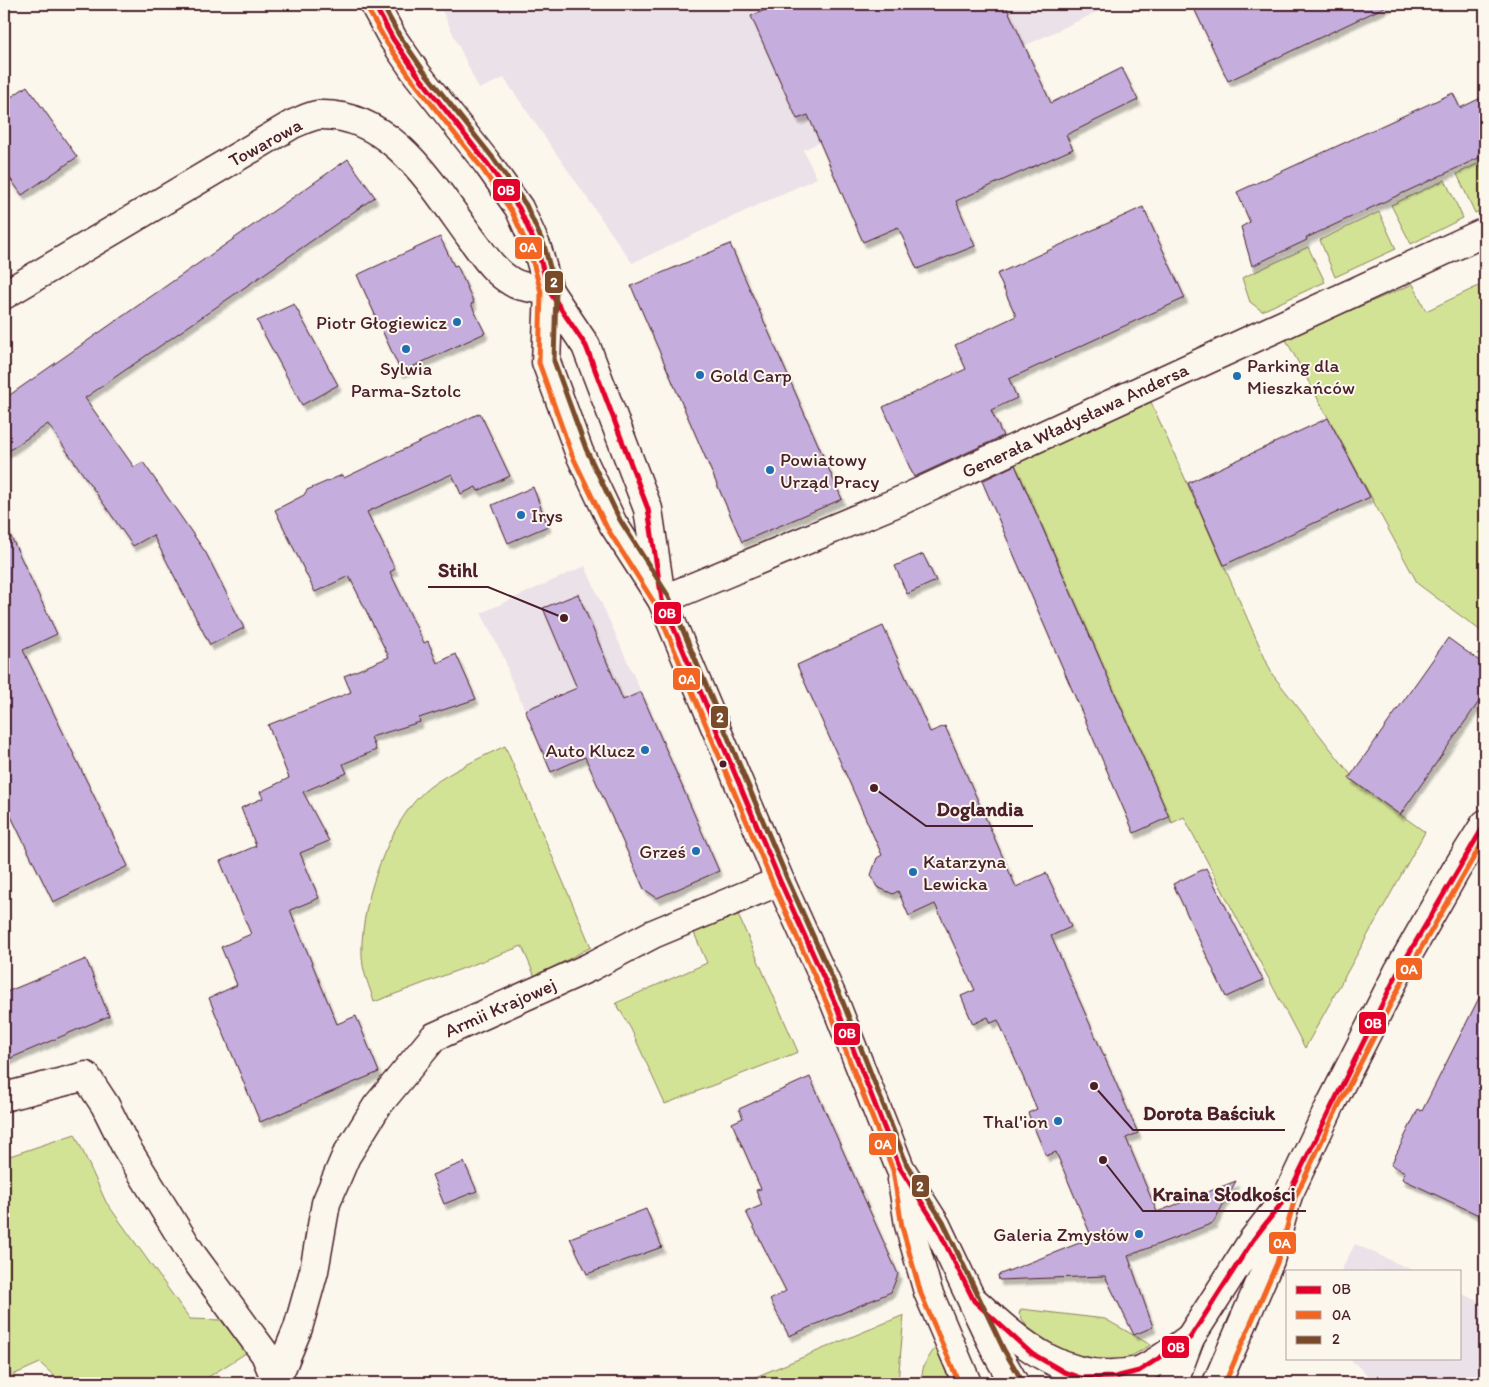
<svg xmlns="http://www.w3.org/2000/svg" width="1489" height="1387" viewBox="0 0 1489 1387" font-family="Itim,sans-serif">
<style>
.built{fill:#ebe1e8}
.green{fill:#d3e396;stroke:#8e8160}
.building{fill:#c5aedd;stroke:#4a1f2b;filter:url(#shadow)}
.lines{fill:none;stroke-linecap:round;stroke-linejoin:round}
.minor-casing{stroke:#4a1f2b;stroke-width:31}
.tertiary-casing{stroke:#4a1f2b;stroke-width:31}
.primary-casing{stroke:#4a1f2b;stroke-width:31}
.minor{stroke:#fbf7ec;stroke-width:28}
.tertiary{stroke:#fbf7ec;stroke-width:28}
.primary{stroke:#fbf7ec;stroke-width:28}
.bus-1-casing{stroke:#fbf7ec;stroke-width:9}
.bus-2-casing{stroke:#fbf7ec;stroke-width:9}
.bus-3-casing{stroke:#fbf7ec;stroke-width:9}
.bus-1{stroke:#e4002b;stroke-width:5}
.bus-2{stroke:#f26522;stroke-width:5}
.bus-3{stroke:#7a4b2a;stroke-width:5}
.poi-dot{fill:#1f6fb2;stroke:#fbf7ec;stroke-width:2}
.bus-dot{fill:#4a1f2b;stroke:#fbf7ec;stroke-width:2}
.labels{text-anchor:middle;stroke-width:4;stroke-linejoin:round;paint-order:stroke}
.street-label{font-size:19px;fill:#4a1f2b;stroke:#fbf7ec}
.poi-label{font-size:19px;fill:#4a1f2b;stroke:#fbf7ec;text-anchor:end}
.leader{fill:none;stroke:#4a1f2b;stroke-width:2}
.callout-dot{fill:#4a1f2b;stroke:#fbf7ec;stroke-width:2}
.callout-label{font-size:20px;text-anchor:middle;font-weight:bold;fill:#4a1f2b;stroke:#fbf7ec;stroke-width:4;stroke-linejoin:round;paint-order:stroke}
.line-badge{stroke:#fbf7ec;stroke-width:2}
.badge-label{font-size:14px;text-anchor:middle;font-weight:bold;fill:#fff}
</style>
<defs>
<filter id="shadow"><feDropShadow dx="3" dy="5.5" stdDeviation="1" flood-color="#0004"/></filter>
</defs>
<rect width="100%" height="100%" fill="#fbf7ec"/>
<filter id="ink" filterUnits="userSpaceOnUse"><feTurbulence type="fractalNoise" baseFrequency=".02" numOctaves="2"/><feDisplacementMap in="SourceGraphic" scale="10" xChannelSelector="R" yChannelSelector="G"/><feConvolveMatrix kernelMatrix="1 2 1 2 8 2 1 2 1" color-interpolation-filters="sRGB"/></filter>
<g filter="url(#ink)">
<!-- built -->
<g class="built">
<path d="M439 4H1114L803 150 817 178 632 263 504 78 479 89Z"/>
<path d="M585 566 641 692 576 721 565 693 525 710 509 675 505 660 481 613Z"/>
<path d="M1355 1244 1414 1271H1341Z"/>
<path d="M1460 1293 1485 1304V1383H1376L1349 1358H1460Z"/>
</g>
<!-- green -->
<g class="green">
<path d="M1479 163 1485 176V209L1475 213 1457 174Z"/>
<path d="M1445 180 1463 218 1411 244 1391 205Z"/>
<path d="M1379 212 1396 249 1335 277 1320 240Z"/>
<path d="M1308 247 1325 282 1262 311 1250 302 1242 278Z"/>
<path d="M1485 283V634L1418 584 1285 338 1413 284 1426 311Z"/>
<path d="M1151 402 1272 674 1351 775 1349 778 1425 832 1305 1048 1184 817 1172 823 1169 817 1015 464Z"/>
<path d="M505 746 591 947 535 977 522 946 374 1002C371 990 365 978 363 966 355 915 389 816 431 786 453 770 480 758 505 746Z"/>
<path d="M736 910 798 1052 665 1104 631 1029 616 1003 707 963 694 933Z"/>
<path d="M75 1134 106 1202 190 1319 221 1320 246 1353 199 1383H62L40 1363 4 1379V1158Z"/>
<path d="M1021 1309 1105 1319 1151 1345 1133 1355 1111 1363 1064 1357 1030 1331 1019 1314Z"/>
<path d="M904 1315 898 1383H741Z"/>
<path d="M936 1346 950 1383H920L924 1365Z"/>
</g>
<!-- building -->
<g class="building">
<path d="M779 4H1005L1051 103 1122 68 1138 100 1066 135 1073 149 956 201 975 246 917 269 898 227 863 242 808 115 797 119 751 16Z"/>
<path d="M1192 4H1391L1228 81Z"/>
<path d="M27 86 77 157 22 195 4 170V102Z"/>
<path d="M1453 93 1460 108 1485 96V155L1306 238 1307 240 1252 266 1241 227 1250 222 1237 192Z"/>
<path d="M348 159 375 197 85 398 134 467 143 462 206 553 244 628 210 645 153 535 133 546 48 424 4 454V399Z"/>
<path d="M1143 207 1185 298 1009 379 1017 398 991 410 1003 436 914 477 883 407 966 369 955 345 1016 316 997 274Z"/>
<path d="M440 237 454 266 457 265 474 303 471 304 485 333 401 372 357 275Z"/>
<path d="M730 244 842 499 742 542 631 286Z"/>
<path d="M294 304 338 385 302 405 257 321Z"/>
<path d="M480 413 510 476 478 491 476 487 461 494 452 474 367 512 395 569 390 572 424 643 428 641 437 663 456 654 476 699 419 718 420 722 371 737 376 750 343 764 347 773 303 792 329 841 300 853 319 898 290 910 337 1024 356 1016 379 1072 260 1122 209 998 237 985 221 947 251 934 220 861 256 846 241 808 263 798 260 792 289 778 268 725 351 692 344 676 389 657 349 576 315 592 275 510 304 495 307 490 342 475 344 478Z"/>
<path d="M1328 418 1370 497 1224 565 1188 483Z"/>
<path d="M1015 465 1169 817 1134 833 982 481Z"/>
<path d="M533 487 548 526 508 543 492 505Z"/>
<path d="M4 522 57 634 23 650 128 866 53 902 4 802Z"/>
<path d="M923 554 936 581 907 594 895 566Z"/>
<path d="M578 594 623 700 641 692 719 871 657 898 644 889 585 757 551 772 525 710 577 688 543 608Z"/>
<path d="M883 626 930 732 945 726 1016 887 1046 873 1065 913 1071 927 1051 936 1138 1133 1126 1138 1157 1212 1236 1181 1213 1223 1128 1256 1153 1327 1134 1335 1105 1276 999 1280 998 1275 1092 1238 1056 1152 1046 1156 1028 1113 1037 1109 998 1020 991 1023 988 1017 973 1024 961 996 975 990 935 904 909 916 898 891 893 894 877 887 871 875 877 858 882 855 797 665Z"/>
<path d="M1448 638 1485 665V693L1400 815 1349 778Z"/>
<path d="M1206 868 1263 980 1226 997 1173 884Z"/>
<path d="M86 959 109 1016 4 1061V993Z"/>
<path d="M1485 986V1218L1402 1179 1405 1172 1391 1165 1418 1109 1422 1111Z"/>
<path d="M810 1077 898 1274 891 1292 789 1336 770 1300 786 1291 746 1212 762 1205 756 1190 761 1189 732 1123 743 1118 739 1109Z"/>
<path d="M464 1162 477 1191 444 1204 432 1175Z"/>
<path d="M646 1209 662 1247 587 1274 570 1238Z"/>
</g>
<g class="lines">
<!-- minor casing -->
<g class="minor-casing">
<g id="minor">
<path d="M4 295 293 124C301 121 310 116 318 115 391 112 433 186 471 238 483 254 494 272 512 282 521 288 538 288 549 291"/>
<path d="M662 600 900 501 1485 232"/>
<path d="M4 1097 86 1076 105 1105 126 1147 193 1256 265 1354 277 1383"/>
<path d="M276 1381 298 1328 314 1271 326 1203 346 1156 377 1106 434 1037 590 967 653 934 780 881"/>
</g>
</g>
<!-- tertiary casing -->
<g class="tertiary-casing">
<g id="tertiary">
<path d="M974 1301C1021 1344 1068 1387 1138 1371 1156 1364 1174 1349 1190 1338"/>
<path d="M1173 1383 1190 1338 1253 1240 1279 1206"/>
<path d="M1217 1383 1270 1260 1288 1195 1331 1104 1398 972 1456 870 1485 824"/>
</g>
</g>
<!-- primary casing -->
<g class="primary-casing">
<g id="primary">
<path d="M374 4 393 39 417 74 487 163 519 208 537 248 549 291 546 362 579 452 613 524 662 600 780 881 835 1003 900 1168 936 1225 997 1353 1014 1383"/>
<path d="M549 291 586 346 648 509 660 591"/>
<path d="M902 1180 909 1225 928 1292 967 1383"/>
</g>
</g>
<!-- minor -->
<use href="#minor" class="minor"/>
<!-- tertiary -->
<use href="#tertiary" class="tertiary"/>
<!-- primary -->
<use href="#primary" class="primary"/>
<!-- bus-1 casing -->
<g class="bus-1-casing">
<path id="bus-1" d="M374 4 393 39 417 74 487 163 519 208 537 248 549 291 586 346 648 509 662 600 780 881 835 1003 900 1168 936 1225 974 1301 1031 1353 1064 1372 1081 1378 1115 1377 1139 1371 1190 1338 1253 1240 1288 1195 1398 972 1485 824"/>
</g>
<!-- bus-2 casing -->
<g class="bus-2-casing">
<g id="bus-2">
<path d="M367 8 387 43 411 78 481 167 512 212 530 251 541 292 539 363 572 455 607 528 655 604 773 884 828 1006 893 1170 902 1227 921 1294 959 1383"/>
<path d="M1225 1383 1277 1263 1295 1198 1338 1107 1405 976 1485 838"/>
</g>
</g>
<!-- bus-3 casing -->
<g class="bus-3-casing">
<path id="bus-3" d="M382 4 399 35 423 70 493 158 526 205 544 245 556 290 554 361 586 449 620 520 669 597 787 878 842 1000 907 1165 943 1222 1004 1350 1021 1379"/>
</g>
<!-- bus-1 -->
<use href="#bus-1" class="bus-1"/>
<!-- bus-2 -->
<use href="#bus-2" class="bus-2"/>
<!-- bus-3 -->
<use href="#bus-3" class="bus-3"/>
</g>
</g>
<!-- markers -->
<g class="poi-dot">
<circle cx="457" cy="322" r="5"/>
<circle cx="406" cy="349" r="5"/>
<circle cx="700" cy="375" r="5"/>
<circle cx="1237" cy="376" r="5"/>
<circle cx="770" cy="470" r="5"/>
<circle cx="521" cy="515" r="5"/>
<circle cx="645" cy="750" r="5"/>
<circle cx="696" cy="851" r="5"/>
<circle cx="913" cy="872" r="5"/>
<circle cx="1058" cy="1121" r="5"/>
<circle cx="1139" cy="1234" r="5"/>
</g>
<circle class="bus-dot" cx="723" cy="764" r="4.5"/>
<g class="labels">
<!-- street labels -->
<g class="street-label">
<text transform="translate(265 142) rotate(-29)" y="7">Towarowa</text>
<text transform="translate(1075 420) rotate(-25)" y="7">Generała Władysława Andersa</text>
<text transform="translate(500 1007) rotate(-24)" y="7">Armii Krajowej</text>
</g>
<!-- poi labels -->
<g class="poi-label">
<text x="447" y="329">Piotr Głogiewicz</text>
<text x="1247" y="372" text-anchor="start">Parking dla<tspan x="1247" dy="22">Mieszkańców</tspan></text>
<text x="406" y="375" text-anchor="middle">Sylwia<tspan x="406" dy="22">Parma-Sztolc</tspan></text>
<text x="710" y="382" text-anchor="start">Gold Carp</text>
<text x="780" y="466" text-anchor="start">Powiatowy<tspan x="780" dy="22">Urząd Pracy</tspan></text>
<text x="531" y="522" text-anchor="start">Irys</text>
<text x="635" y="757">Auto Klucz</text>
<text x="686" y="858">Grześ</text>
<text x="923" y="868" text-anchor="start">Katarzyna<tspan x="923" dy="22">Lewicka</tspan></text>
<text x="1048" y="1128">Thal'ion</text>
<text x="1129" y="1241">Galeria Zmysłów</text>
</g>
</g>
<!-- callouts -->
<path class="leader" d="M564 618L488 587H428M874 788L926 826H1033M1094 1086L1133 1130H1285M1103 1160L1143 1211H1306"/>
<g class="callout-dot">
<circle cx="564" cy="618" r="5"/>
<circle cx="874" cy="788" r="5"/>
<circle cx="1094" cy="1086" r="5"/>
<circle cx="1103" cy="1160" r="5"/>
</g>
<g class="callout-label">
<text x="458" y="577">Stihl</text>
<text x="980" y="816">Doglandia</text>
<text x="1209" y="1120">Dorota Baściuk</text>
<text x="1224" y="1201">Kraina Słodkości</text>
</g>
<g class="line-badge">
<rect x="492" y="178" width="29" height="24" rx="5" fill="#e4002b"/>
<rect x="514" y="236" width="29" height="24" rx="5" fill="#f26522"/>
<rect x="544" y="270" width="20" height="24" rx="5" fill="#7a4b2a"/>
<rect x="653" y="601" width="29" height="24" rx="5" fill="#e4002b"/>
<rect x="672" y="667" width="29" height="24" rx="5" fill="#f26522"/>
<rect x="710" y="705" width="19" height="24" rx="5" fill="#7a4b2a"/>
<rect x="1395" y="957" width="28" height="24" rx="5" fill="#f26522"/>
<rect x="1358" y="1011" width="29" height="24" rx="5" fill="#e4002b"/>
<rect x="833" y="1022" width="28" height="24" rx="5" fill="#e4002b"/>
<rect x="868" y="1132" width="29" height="24" rx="5" fill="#f26522"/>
<rect x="911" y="1174" width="19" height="24" rx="5" fill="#7a4b2a"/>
<rect x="1268" y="1231" width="29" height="24" rx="5" fill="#f26522"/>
<rect x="1161" y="1335" width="29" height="24" rx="5" fill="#e4002b"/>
</g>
<g class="badge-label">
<text x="506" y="195">0B</text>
<text x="528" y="252">0A</text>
<text x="554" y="287">2</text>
<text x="667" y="618">0B</text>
<text x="687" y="684">0A</text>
<text x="720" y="722">2</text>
<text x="1409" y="974">0A</text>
<text x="1373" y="1028">0B</text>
<text x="847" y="1038">0B</text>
<text x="883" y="1149">0A</text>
<text x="920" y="1191">2</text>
<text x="1282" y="1248">0A</text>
<text x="1176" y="1352">0B</text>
</g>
<!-- margin -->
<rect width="1489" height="1387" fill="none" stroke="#fbf7ec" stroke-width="20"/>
<rect x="10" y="10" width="1469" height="1367" fill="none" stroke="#4a1f2b" stroke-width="2" filter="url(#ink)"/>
<!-- legend -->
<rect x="1286" y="1270" width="175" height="90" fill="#fbf7ec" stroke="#b4a19f"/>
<rect x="1296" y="1286" width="25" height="8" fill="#e4002b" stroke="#b4a19f"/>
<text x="1332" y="1294" font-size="15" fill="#4a1f2b">0B</text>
<rect x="1296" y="1311" width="25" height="8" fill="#f26522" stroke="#b4a19f"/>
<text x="1332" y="1320" font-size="15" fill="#4a1f2b">0A</text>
<rect x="1296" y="1336" width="25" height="8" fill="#7a4b2a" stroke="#b4a19f"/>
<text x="1332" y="1344" font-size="15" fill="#4a1f2b">2</text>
</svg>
